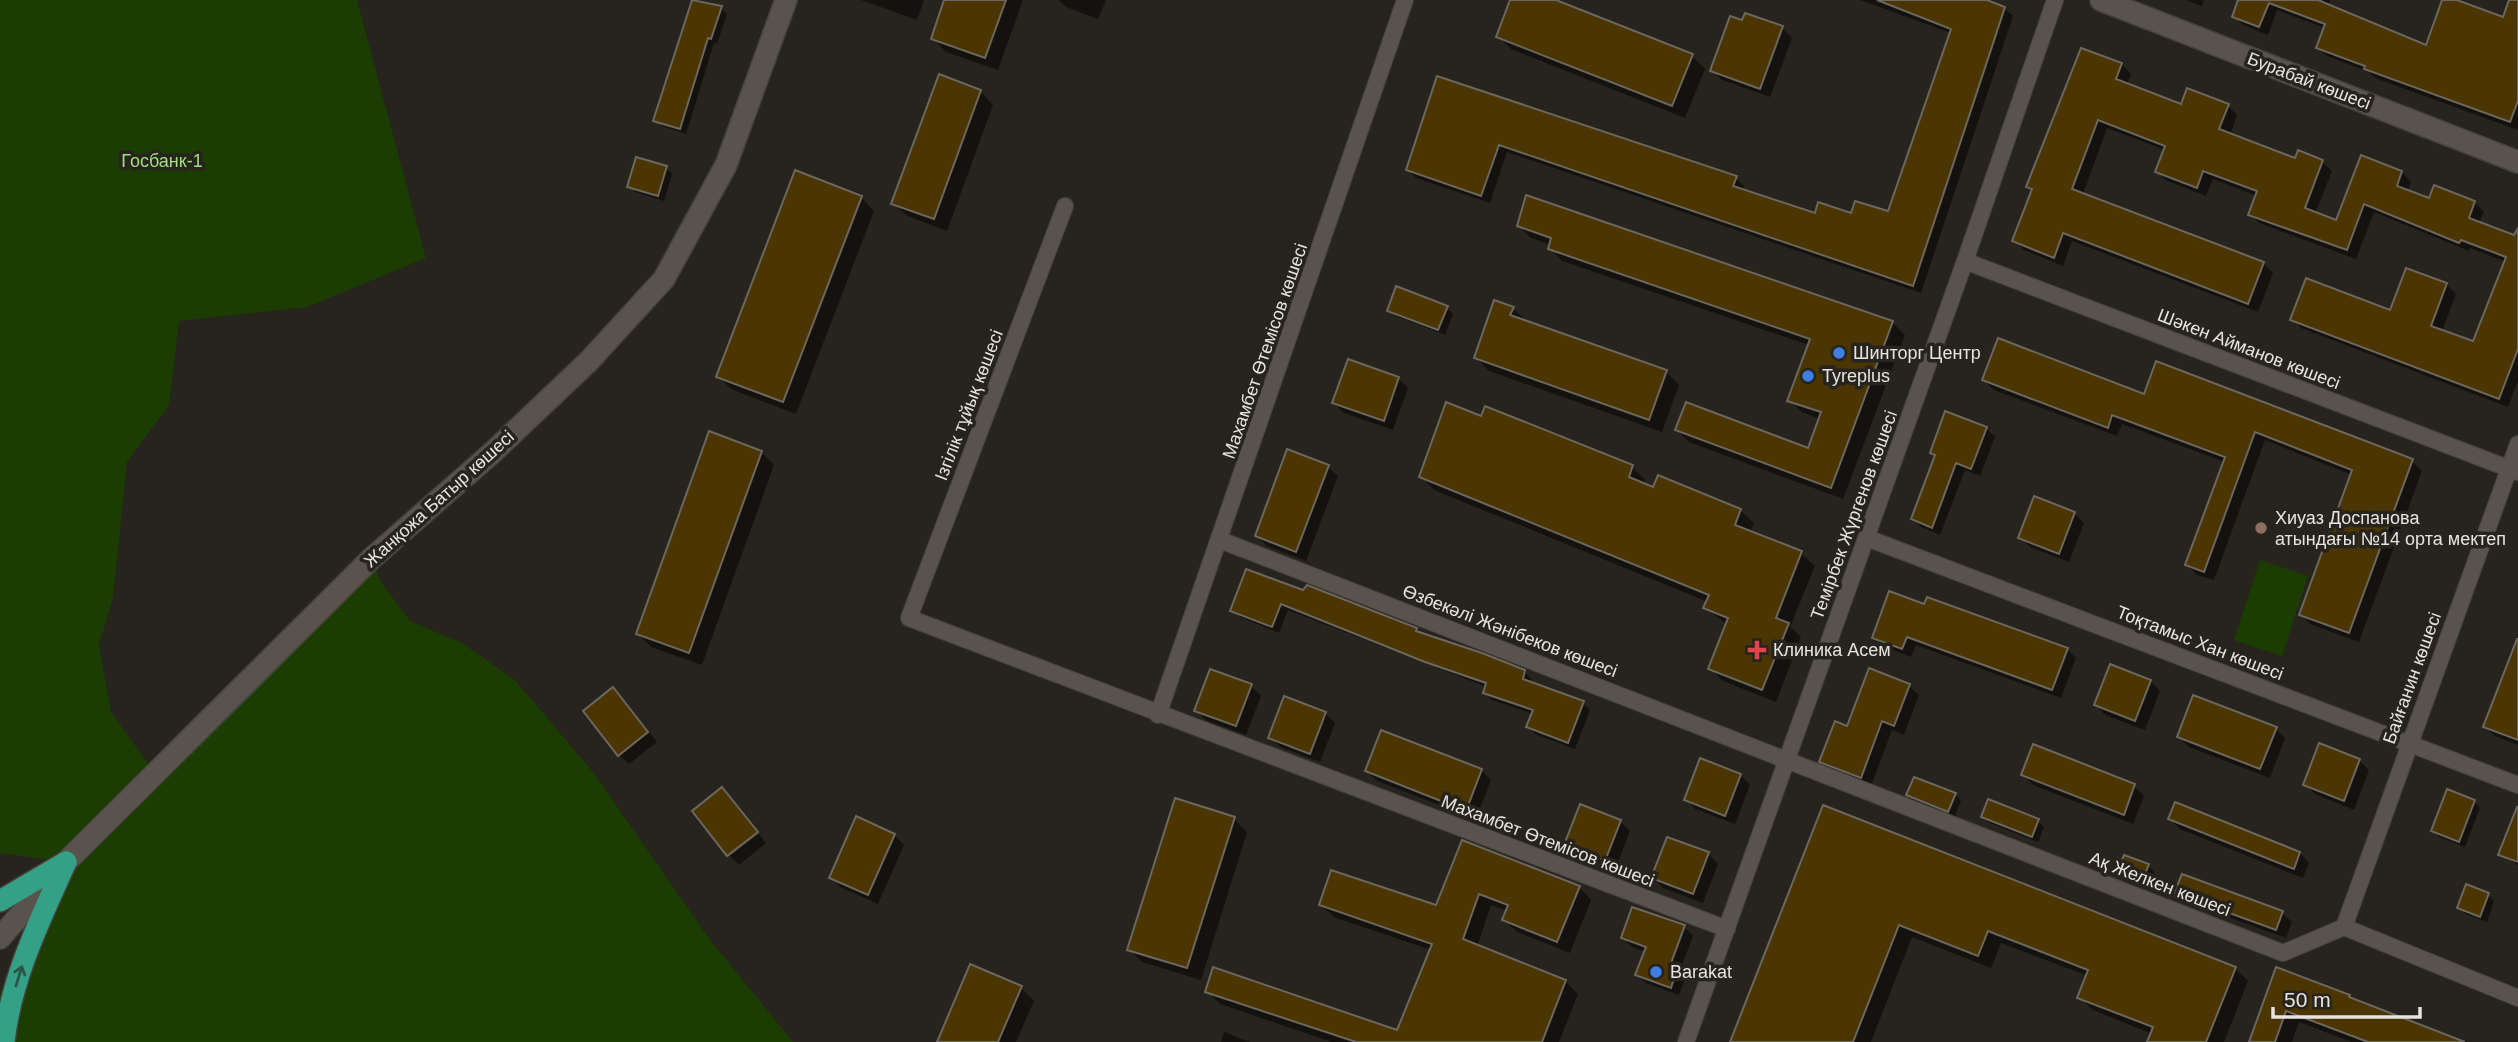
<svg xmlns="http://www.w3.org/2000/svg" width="2518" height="1042" viewBox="0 0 2518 1042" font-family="Arial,sans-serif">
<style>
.green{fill:#1b3d02}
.shadow{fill:#0007}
.building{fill:#4b3502;stroke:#6c675f;stroke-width:2}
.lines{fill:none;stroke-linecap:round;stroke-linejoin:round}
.minor-casing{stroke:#44413b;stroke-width:18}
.tertiary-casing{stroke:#44413b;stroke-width:24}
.secondary-casing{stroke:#44413b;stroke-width:24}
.trunk-casing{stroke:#44413b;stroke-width:24}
.minor{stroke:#58534c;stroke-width:16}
.tertiary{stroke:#58534c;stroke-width:21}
.secondary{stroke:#58534c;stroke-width:21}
.trunk{stroke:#34a086;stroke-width:21}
.oneway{stroke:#2c5547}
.shop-dot{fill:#3f7fe0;stroke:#27231d;stroke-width:2.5}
.education-dot{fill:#8d6e63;stroke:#27231d;stroke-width:2.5}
.health-dot{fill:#e0444e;stroke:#27231d;stroke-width:2.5}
.labels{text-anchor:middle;stroke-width:7;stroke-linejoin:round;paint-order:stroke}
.street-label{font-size:18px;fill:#e7e4df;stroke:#27231d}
.park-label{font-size:18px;fill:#9fe07d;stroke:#27231d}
.poi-label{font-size:18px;fill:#e7e4df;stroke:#27231d;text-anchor:start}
</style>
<rect width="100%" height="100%" fill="#27231d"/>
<!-- green -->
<g class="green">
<path d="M0 0H357L426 258 307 307 179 321 169 405 127 462 113 597 99 645 111 712 155 773 371 559 381 582 410 621 462 643 515 680 593 772 710 940 793 1042H0V994L18 945 66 862 0 853Z"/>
<path d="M2260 560 2308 576 2282 656 2234 640Z"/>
</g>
<!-- shadow -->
<g class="shadow">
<path d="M694 0 721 8 727 14 717 44 714 43 686 134 662 126 655 120Z"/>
<path d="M861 0H924L917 20Z"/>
<path d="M946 0H1023L998 70 946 52 933 38Z"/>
<path d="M1059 0H1106L1098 19 1066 7Z"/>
<path d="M1512 0H1551L1692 56 1705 69 1685 118 1511 49 1498 36Z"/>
<path d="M1860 0H1982L2004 8 2013 16 1921 293 1507 152 1490 203 1416 178 1408 170 1438 78 1736 178 1744 186 1742 191 1816 215 1889 214 1951 33Z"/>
<path d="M2186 0H2204L2202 6Z"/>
<path d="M2240 0H2330L2328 6 2427 47 2444 0 2504 20 2511 0H2518V130L2375 78 2369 72 2327 56 2318 47 2325 28 2277 10 2268 35 2243 25 2234 16Z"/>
<path d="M1782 28 1792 38 1770 97 1722 80 1712 70Z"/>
<path d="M2082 50 2122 65 2131 74 2127 85 2182 106H2228L2237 115 2230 135 2296 160 2322 162 2332 171 2315 214 2337 222 2402 172 2411 182 2407 192 2430 201 2474 202 2484 212 2479 223 2518 237V381L2508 407 2301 328 2292 319 2391 312 2407 270 2447 285 2456 294 2442 331 2474 344 2506 262 2470 248 2469 251 2374 212 2356 259 2259 223 2250 214 2257 196 2213 179 2206 196 2167 181 2157 172 2165 150 2107 128 2083 194 2263 263 2273 273 2258 312 2072 241 2063 266 2024 250 2014 241 2033 192 2028 186Z"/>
<path d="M980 91 993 105 947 231 907 216 893 203Z"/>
<path d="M666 167 672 174 664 201 635 192 629 186Z"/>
<path d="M861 197 874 211 796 414 731 389 718 376Z"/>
<path d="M1519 226 1892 322 1905 335 1843 499 1689 442 1677 430 1809 450 1820 419 1802 412 1789 400 1809 345 1562 261 1550 248 1551 245 1531 238Z"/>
<path d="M1447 307 1453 314 1445 335 1395 316 1389 310Z"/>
<path d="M1513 308 1526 321 1666 372 1679 385 1662 432 1489 371 1476 357Z"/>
<path d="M1398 378 1408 388 1393 430 1344 413 1334 403Z"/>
<path d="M1984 380 2145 396 2412 461 2422 471 2359 642 2310 624 2301 614 2352 475 2265 440 2214 580 2197 575 2188 565 2225 462 2122 424 2117 436 1994 390Z"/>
<path d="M1482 418 1632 467 1645 480 1644 485 1740 510 1754 523 1750 532 1801 553 1815 566 1790 627 1801 637 1776 702 1723 681 1710 668 1727 624 1705 608 1708 602 1434 490 1421 476Z"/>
<path d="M1986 428 1995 437 1980 476 1965 470 1940 535 1921 527 1913 519 1936 457 1932 453Z"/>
<path d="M761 452 774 465 702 665 651 647 638 634Z"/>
<path d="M1328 467 1338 476 1306 561 1267 546 1257 536Z"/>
<path d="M2074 513 2084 523 2069 562 2030 547 2020 537Z"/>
<path d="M1247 571 1416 629 1421 634 1524 672 1532 679 1530 683 1583 703 1590 710 1575 749 1535 734 1528 727 1533 714 1492 700 1485 693 1487 687 1288 610 1279 633 1240 617 1232 610Z"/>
<path d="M1891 593 2067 649 2076 658 2061 698 1916 645 1911 657 1883 646 1874 637Z"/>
<path d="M2518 640V745L2495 736 2485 727Z"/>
<path d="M2150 681 2160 691 2145 730 2105 715 2096 705Z"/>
<path d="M1251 686 1261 696 1246 735 1206 720 1196 710Z"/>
<path d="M1909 686 1919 695 1904 735 1892 730 1871 786 1831 771 1821 761 1848 728Z"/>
<path d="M623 699 657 742 629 764 619 755Z"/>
<path d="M1325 713 1335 723 1320 762 1280 747 1270 737Z"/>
<path d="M2276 729 2285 738 2270 778 2189 747 2179 737Z"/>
<path d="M2034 747 2134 786 2144 796 2133 824 2033 785 2023 775Z"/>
<path d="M2359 760 2369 770 2354 810 2315 794 2305 784Z"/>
<path d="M1481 770 1491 780 1476 819 1377 781 1367 771Z"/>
<path d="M1740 775 1750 785 1735 824 1695 809 1686 799Z"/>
<path d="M1955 794 1961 800 1955 817 1915 801 1908 795Z"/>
<path d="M2474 801 2480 808 2465 847 2439 837 2433 831Z"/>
<path d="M1824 807 2235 968 2248 981 2224 1042H2149L2152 1034 2093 1010 2079 997 2088 976 2001 943 1991 968 1912 937 1871 1042H1732Z"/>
<path d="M2518 816V865L2500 854Z"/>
<path d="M1983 817 2038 821 2044 827 2038 842 1990 823Z"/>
<path d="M1234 819 1247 832 1201 980 1142 962 1129 949Z"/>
<path d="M2170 819 2300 853 2309 863 2303 878 2180 829Z"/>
<path d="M1620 821 1630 831 1615 870 1575 855 1566 845Z"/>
<path d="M759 834 766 843 739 865 730 856Z"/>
<path d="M894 835 904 845 878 904 840 887 831 878Z"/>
<path d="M1463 842 1579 887 1591 900 1570 953 1517 932 1504 920 1508 911 1491 905 1477 947 1566 982 1578 994 1559 1042H1332L1220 1004 1207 991 1398 1032 1431 950 1334 917 1321 905 1437 907Z"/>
<path d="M1708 854 1718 864 1703 903 1663 888 1653 878Z"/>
<path d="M2148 866 2154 872 2148 887 2125 878 2119 871Z"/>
<path d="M2177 892 2282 913 2292 922 2286 938 2186 902Z"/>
<path d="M2488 895 2494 901 2487 922 2465 914 2459 907Z"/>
<path d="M1684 927 1693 936 1679 973 1685 979 1679 995 1646 983 1637 975 1646 952 1632 947 1623 938Z"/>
<path d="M2277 970 2468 1042H2352L2299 1022 2292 1042H2251Z"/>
<path d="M1021 988 1034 1001 1016 1042H939Z"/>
<path d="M1224 1032 1250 1042H1221Z"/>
</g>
<!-- building -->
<g class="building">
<path d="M692 0 722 6 711 39 708 38 680 129 653 121Z"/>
<path d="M944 0H1006L985 58 931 39Z"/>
<path d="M1510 0H1556L1693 54 1672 106 1496 37Z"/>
<path d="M1877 0H1987L2005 7 1913 286 1499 145 1481 196 1406 170 1437 76 1737 176 1733 186 1815 213 1818 202 1851 213 1855 201 1888 211 1951 29Z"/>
<path d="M2238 0H2318L2426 45 2442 0H2457L2503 17 2509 0H2518V101L2510 122 2364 69 2365 66 2316 48 2325 24 2269 3 2259 27 2232 17Z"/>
<path d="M1745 13 1783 26 1760 89 1710 71 1730 16 1742 20Z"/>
<path d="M2081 48 2122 63 2116 79 2181 104 2187 88 2229 104 2219 129 2295 158 2298 150 2323 160 2305 208 2336 220 2361 155 2402 171 2397 186 2429 198 2434 185 2475 201 2469 218 2514 235 2518 228V349L2499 399 2290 320 2306 278 2390 310 2406 268 2447 283 2431 326 2473 341 2506 257 2461 240 2459 243 2364 204 2347 250 2248 215 2257 191 2203 171 2197 188 2155 172 2165 146 2098 120 2072 189 2264 262 2248 304 2063 233 2054 258 2012 241 2032 189 2026 187Z"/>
<path d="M939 74 981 90 934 219 891 204Z"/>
<path d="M636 157 667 166 658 196 627 187Z"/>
<path d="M795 170 862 196 783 402 716 377Z"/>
<path d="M1526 195 1893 321 1831 488 1675 430 1686 402 1808 448 1821 412 1787 401 1810 339 1548 249 1551 238 1517 226Z"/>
<path d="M1396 286 1448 306 1438 330 1387 311Z"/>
<path d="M1494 300 1514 307 1510 315 1667 370 1649 420 1474 358Z"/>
<path d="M1998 338 2144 394 2156 361 2413 459 2349 633 2299 615 2352 470 2255 432 2204 572 2185 565 2225 457 2112 415 2108 428 1982 380Z"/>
<path d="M1348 359 1399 377 1384 421 1332 403Z"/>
<path d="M1446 402 1481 416 1485 406 1633 465 1629 477 1653 487 1658 475 1741 509 1735 525 1802 551 1776 618 1789 623 1762 690 1708 669 1728 618 1703 608 1709 595 1419 477Z"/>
<path d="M1945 411 1987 427 1971 469 1956 463 1932 528 1911 519 1935 455 1930 453Z"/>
<path d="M709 431 762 451 689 653 636 634Z"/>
<path d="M1287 449 1329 465 1296 552 1255 536Z"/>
<path d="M2034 496 2075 512 2059 554 2018 538Z"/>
<path d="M1246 569 1303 590 1307 585 1417 628 1416 631 1482 653 1525 670 1523 679 1584 701 1568 743 1526 727 1533 710 1483 693 1486 683 1425 662 1281 604 1272 627 1230 611Z"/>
<path d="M1889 591 1924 604 1927 597 2068 648 2052 690 1907 637 1902 649 1872 638Z"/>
<path d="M2517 639H2518V740L2483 727Z"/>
<path d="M2110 664 2151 680 2135 721 2094 705Z"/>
<path d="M1869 668 1910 684 1894 726 1882 721 1861 778 1819 762 1835 721 1847 726Z"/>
<path d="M1210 669 1252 684 1236 726 1194 711Z"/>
<path d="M613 687 648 732 618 756 583 711Z"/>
<path d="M2193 695 2277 727 2260 769 2177 737Z"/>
<path d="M1284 696 1326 712 1310 754 1268 738Z"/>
<path d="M1381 730 1482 769 1466 811 1365 771Z"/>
<path d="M2319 743 2360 759 2344 801 2303 785Z"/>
<path d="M2033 744 2135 784 2124 815 2021 775Z"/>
<path d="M1700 758 1741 774 1725 816 1684 800Z"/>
<path d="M1914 777 1956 793 1948 812 1906 795Z"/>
<path d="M722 787 758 832 727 856 692 811Z"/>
<path d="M2447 789 2475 800 2459 842 2431 831Z"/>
<path d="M1175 798 1235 817 1187 968 1127 950Z"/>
<path d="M1988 799 2039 819 2032 837 1981 817Z"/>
<path d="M2175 802 2300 852 2294 869 2168 819Z"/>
<path d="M1580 804 1621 820 1605 861 1564 845Z"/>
<path d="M1823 805 2236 967 2206 1042H2147L2153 1027 2077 998 2088 970 1988 931 1978 956 1899 925 1853 1042H1730Z"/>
<path d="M2517 807 2518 808V862L2498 855Z"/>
<path d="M856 816 895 834 868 895 829 878Z"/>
<path d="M1667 837 1709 852 1693 894 1651 878Z"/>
<path d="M1462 840 1580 886 1557 942 1502 920 1508 905 1479 894 1463 939 1566 980 1542 1042H1356L1205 992 1213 967 1397 1030 1432 944 1319 905 1331 870 1436 905Z"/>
<path d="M2124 855 2149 864 2142 882 2117 872Z"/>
<path d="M2182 874 2283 911 2276 930 2174 893Z"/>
<path d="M2466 884 2489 893 2480 917 2457 908Z"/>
<path d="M1632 907 1685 925 1670 966 1677 969 1671 988 1635 975 1646 947 1621 938Z"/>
<path d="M970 964 1022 986 998 1042H937Z"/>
<path d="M2276 967 2350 995 2349 997 2465 1042H2368L2286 1011 2275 1042H2249Z"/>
</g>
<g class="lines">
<!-- minor casing -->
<g class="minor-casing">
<g id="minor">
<path d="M1065 206 909 618 1727 929"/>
<path d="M1965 261 2518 472"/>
<path d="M1867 538 2518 785"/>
<path d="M1220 540 2283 953 2344 927 2518 998"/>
<path d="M1158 715 1405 0"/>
<path d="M2344 927 2518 444"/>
<path d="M1686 1042 1965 261 2055 0"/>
</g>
</g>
<!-- tertiary casing -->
<g class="tertiary-casing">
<path id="tertiary" d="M2101 0 2518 162"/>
</g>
<!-- secondary casing -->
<g class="secondary-casing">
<path id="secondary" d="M0 938 66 862 371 559 493 452 589 361 664 279 726 165 786 0"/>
</g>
<!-- trunk casing -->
<g class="trunk-casing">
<g id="trunk">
<path d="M0 901 66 862"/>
<path d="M4 1042C11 978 40 920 66 862"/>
</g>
</g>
<!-- minor -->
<use href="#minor" class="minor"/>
<!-- tertiary -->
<use href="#tertiary" class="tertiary"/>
<!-- secondary -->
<use href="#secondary" class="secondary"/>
<!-- trunk -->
<use href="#trunk" class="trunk"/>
</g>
<!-- one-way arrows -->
<defs><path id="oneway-shaft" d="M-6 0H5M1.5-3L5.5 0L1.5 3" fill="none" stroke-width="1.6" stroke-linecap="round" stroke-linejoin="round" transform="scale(1.75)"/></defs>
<use class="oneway" href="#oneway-shaft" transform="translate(19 976) rotate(-73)"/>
<!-- markers -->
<g class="shop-dot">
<circle cx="1839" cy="353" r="7"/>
<circle cx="1808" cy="376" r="7"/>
<circle cx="1656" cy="972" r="7"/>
</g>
<circle class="education-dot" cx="2261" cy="528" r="7"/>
<path class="health-dot" d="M1753.5 639.5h7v7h7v7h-7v7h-7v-7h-7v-7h7z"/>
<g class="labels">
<!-- street labels -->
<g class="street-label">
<text transform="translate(2309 81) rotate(21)" y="6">Бурабай көшесі</text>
<text transform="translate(2249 349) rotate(21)" y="6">Шәкен Айманов көшесі</text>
<text transform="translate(1265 351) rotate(-71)" y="6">Махамбет Өтемісов көшесі</text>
<text transform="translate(969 405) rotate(-69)" y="6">Ізгілік тұйық көшесі</text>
<text transform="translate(439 499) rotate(-42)" y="6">Жанқожа Батыр көшесі</text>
<text transform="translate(1854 515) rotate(-70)" y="6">Темірбек Жүргенов көшесі</text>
<text transform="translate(1510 631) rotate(21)" y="6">Өзбекәлі Жәнібеков көшесі</text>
<text transform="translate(2200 643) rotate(21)" y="6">Тоқтамыс Хан көшесі</text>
<text transform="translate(2412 678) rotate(-70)" y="6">Байғанин көшесі</text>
<text transform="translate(1548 841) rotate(21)" y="6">Махамбет Өтемісов көшесі</text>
<text transform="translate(2160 884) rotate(21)" y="6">Ақ Желкен көшесі</text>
</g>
<!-- park labels -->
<g class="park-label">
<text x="162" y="167">Госбанк-1</text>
</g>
<!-- poi labels -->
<g class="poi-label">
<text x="1853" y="359">Шинторг Центр</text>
<text x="1822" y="382">Tyreplus</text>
<text x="2275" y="524">Хиуаз Доспанова<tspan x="2275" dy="21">атындағы №14 орта мектеп</tspan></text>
<text x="1773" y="656">Клиника Асем</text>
<text x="1670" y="978">Barakat</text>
</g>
</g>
<!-- scale -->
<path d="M2273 1007v10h147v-10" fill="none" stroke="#e7e4df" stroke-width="3.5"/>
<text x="2284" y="1007" font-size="21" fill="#e7e4df" stroke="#27231d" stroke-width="5" paint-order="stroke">50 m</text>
</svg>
